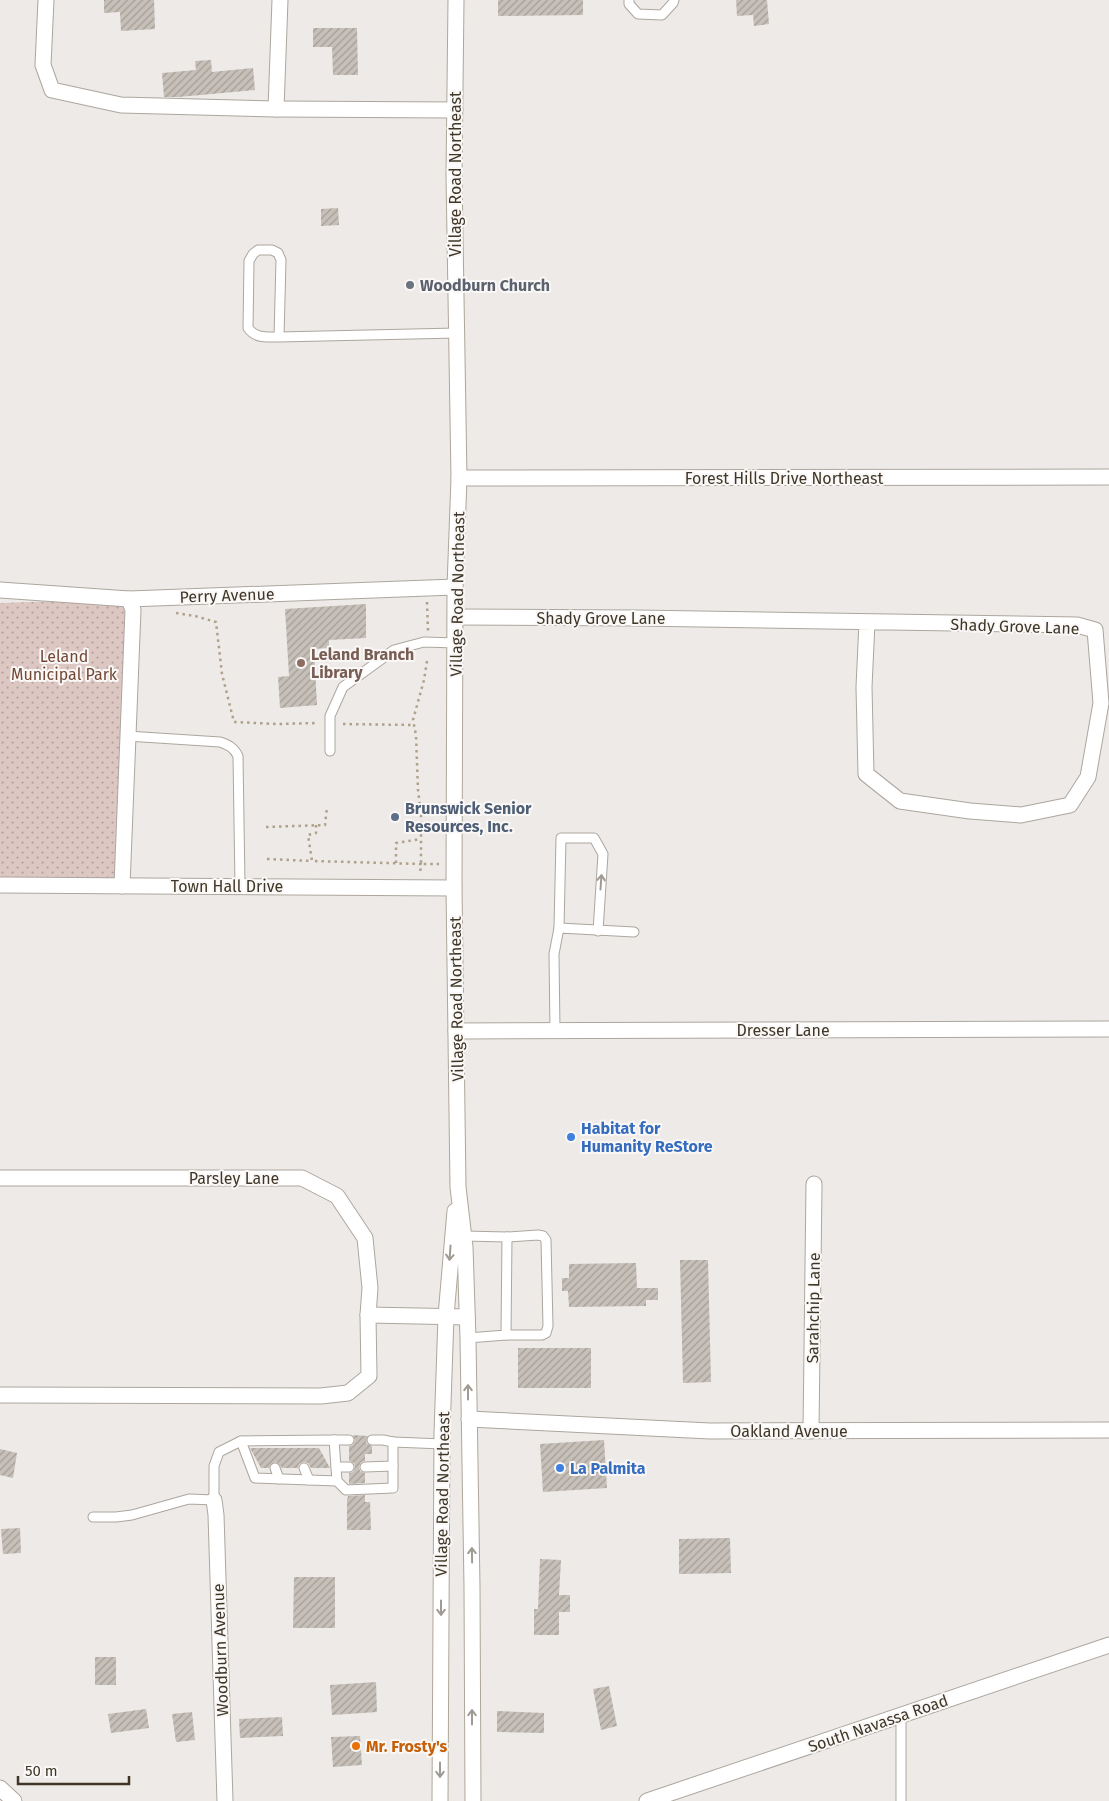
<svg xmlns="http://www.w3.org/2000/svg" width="1109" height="1801" viewBox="0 0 1109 1801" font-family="'Fira Sans',sans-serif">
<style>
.park{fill:url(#park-dots)}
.building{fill:url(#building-hatch)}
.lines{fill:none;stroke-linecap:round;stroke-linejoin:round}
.service-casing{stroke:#aca69e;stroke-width:11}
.minor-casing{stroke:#aca69e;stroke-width:17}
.tertiary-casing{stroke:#aca69e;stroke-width:17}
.secondary-casing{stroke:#aea69a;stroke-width:17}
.path{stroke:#afa08a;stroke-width:2.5;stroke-dasharray:2.5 4;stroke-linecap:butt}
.service{stroke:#fff;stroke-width:9}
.minor{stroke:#fff;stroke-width:15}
.tertiary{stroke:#fff;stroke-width:15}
.secondary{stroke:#fff;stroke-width:15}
.oneway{stroke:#9f9a93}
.worship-dot{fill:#6b7280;stroke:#faf8f7;stroke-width:2}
.education-dot{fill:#8d6e63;stroke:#faf8f7;stroke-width:2}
.service-dot{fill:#5c6f8a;stroke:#faf8f7;stroke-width:2}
.shop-dot{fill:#3f7fe0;stroke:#faf8f7;stroke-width:2}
.food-dot{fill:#e8710a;stroke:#faf8f7;stroke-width:2}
.labels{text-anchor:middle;stroke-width:4;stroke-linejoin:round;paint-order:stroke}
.street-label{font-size:16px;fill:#3f3627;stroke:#faf8f7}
.worship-label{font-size:16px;font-weight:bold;fill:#5b616d;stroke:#faf8f7;text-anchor:start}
.education-label{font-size:16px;font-weight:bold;fill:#785e54;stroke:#faf8f7;text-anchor:start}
.park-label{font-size:16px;fill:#724734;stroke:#faf8f7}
.service-label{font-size:16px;font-weight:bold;fill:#4e5e75;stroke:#faf8f7;text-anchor:start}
.shop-label{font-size:16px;font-weight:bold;fill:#366cbe;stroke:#faf8f7;text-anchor:start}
.food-label{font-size:16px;font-weight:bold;fill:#c56008;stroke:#faf8f7;text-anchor:start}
</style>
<defs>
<pattern id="park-dots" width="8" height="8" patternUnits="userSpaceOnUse" patternTransform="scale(1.25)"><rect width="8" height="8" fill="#ddc7c2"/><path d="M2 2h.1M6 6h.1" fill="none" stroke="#b5a29e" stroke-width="1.8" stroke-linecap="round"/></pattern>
<pattern id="building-hatch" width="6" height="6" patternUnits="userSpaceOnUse" patternTransform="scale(1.25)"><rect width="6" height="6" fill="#c6c0b9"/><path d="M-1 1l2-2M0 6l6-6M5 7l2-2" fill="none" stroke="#a29d96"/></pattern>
</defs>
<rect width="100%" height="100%" fill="#eeeae7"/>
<!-- park -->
<path class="park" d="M129 599 122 886 0 880V603Z"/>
<!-- building -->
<g class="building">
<path d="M104 0H154L155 29 121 31 120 12 104 13Z"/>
<path d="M498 0H583V15L498 16Z"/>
<path d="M736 0H767L769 24 754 26 753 15 737 16Z"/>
<path d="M313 28H357L358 75H333L332 47H313Z"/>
<path d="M211 60 212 72 253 68 255 90 179 97H164L162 73 196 70 195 61Z"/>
<path d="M338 208 339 225 321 226V209Z"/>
<path d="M366 604V638L329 640V648L314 649 317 705 280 708 278 677 289 676 285 609Z"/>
<path d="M680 1260H708L711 1382 683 1383Z"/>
<path d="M636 1263 637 1288H658V1300H646V1306L569 1307 568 1291H562V1278H569V1264Z"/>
<rect x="518" y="1348" width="73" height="40"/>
<path d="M353 1435 368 1436 366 1443 372 1446V1454H365V1461L361 1462 359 1467 360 1471 365 1473V1483L349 1484V1473L353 1472 355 1467 354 1463 349 1461V1446L353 1445 355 1440Z"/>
<path d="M604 1440 607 1488 543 1492 540 1444Z"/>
<path d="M250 1448H319L330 1468H311L308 1463 304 1462 299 1464 298 1468H282L279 1464 276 1462 271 1464 269 1468H261Z"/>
<path d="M0 1449 17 1453 13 1478 0 1475Z"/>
<path d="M365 1495V1502H370L371 1530H347V1497L348 1499V1496Z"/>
<path d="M20 1528 21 1553 3 1554 1 1529Z"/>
<path d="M730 1538 731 1573 679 1574V1539Z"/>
<path d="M540 1559 561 1560 559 1595H570V1612H559V1635H534V1609H538Z"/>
<path d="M294 1577H335V1628H293Z"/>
<rect x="95" y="1657" width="21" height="28"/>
<path d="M376 1682 377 1712 332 1715 330 1685Z"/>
<path d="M609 1686 617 1726 601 1730 593 1689Z"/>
<path d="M146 1709 149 1728 111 1733 108 1714Z"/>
<path d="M497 1711 544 1713V1733L497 1732Z"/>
<path d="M192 1712 195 1740 176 1742 172 1714Z"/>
<path d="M282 1717 283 1736 240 1738 239 1719Z"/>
<path d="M360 1736 362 1765 333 1767 331 1737Z"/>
</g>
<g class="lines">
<!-- service casing -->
<g class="service-casing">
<g id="service">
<path d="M629 0V4L638 14 662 15 673 3 674 0"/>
<path d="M279 337 281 260 278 253 272 250H258L253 254 249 261 248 328C256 339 267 337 279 337L457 333"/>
<path d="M127 736 220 742C229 745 234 748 238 756L240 886"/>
<path d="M330 751V716L343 687 394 650 424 642 456 643"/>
<path d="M559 928 561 838H594L603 854 598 931"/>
<path d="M555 1031 554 954 559 928 634 932"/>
<path d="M464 1236 507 1237 506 1335 468 1338"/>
<path d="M506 1335H542L546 1333 548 1326 546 1240 543 1236 538 1235 507 1237"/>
<path d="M334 1440H349"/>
<path d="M372 1440H383L393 1442"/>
<path d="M241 1441 255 1478 337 1481"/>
<path d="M336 1467H349"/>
<path d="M365 1467 393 1466"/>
<path d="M275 1468 279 1479"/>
<path d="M304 1468 309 1480"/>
<path d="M93 1517H116L132 1515 189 1499 214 1500V1466L219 1452 241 1441 334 1440 337 1481 346 1490 393 1488V1442L443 1444"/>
<path d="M901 1801V1716"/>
</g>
</g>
<!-- minor casing -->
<g class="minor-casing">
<g id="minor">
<path d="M46 0 43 65 52 90 121 105 276 109 455 110"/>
<path d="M276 109 280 0"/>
<path d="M459 478 1109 477"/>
<path d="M0 590 129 599 455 587"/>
<path d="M456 617 636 618 1077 625 1095 630 1101 703 1088 777 1070 805 1021 815 970 811 900 801 866 774 864 687 867 622"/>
<path d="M0 885 454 888"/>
<path d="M122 886 133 610 129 599"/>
<path d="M456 1031 1109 1029"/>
<path d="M0 1178H302L337 1196 365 1238 370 1288 368 1315 369 1376 348 1393 321 1396 0 1395"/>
<path d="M368 1315 467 1317"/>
<path d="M469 1419 710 1431 1109 1430"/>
<path d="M811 1431 814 1184"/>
<path d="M214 1500 216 1515 225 1801"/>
</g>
</g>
<!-- tertiary casing -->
<g class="tertiary-casing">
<g id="tertiary">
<path d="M0 1788 14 1801"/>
<path d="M647 1801 1109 1645"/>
</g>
</g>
<!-- secondary casing -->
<g class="secondary-casing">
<g id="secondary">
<path d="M456 0 454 175 459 478 455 587 454 888 458 1187 465 1247 468 1338 472 1587 473 1801"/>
<path d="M440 1801 442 1433 446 1316 455 1211"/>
</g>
</g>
<!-- path -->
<g class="path">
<path d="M427 602 428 631"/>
<path d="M176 613 195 616 216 622 222 674 234 722 277 724 318 723"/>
<path d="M427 661 424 680 413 720 416 735 418 790 421 814V864H439"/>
<path d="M343 724 414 725"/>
<path d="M316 825V833L308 835 312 861 421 864 420 874"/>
<path d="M266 827 325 825 327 807"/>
<path d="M267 859 312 861"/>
<path d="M396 863V843L421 839"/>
</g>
<!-- service -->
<use href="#service" class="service"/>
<!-- minor -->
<use href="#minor" class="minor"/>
<!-- tertiary -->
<use href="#tertiary" class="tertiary"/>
<!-- secondary -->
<use href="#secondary" class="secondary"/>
</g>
<!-- one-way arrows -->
<defs><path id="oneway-shaft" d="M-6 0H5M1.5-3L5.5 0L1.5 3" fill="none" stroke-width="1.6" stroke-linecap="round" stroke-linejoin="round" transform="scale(1.25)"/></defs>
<g class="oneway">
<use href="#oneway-shaft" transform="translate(601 882) rotate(-86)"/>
<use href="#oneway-shaft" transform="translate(450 1253) rotate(94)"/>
<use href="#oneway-shaft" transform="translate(468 1392) rotate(-90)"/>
<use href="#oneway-shaft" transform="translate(472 1555) rotate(-91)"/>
<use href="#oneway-shaft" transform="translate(441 1608) rotate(90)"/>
<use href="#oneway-shaft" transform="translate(472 1717) rotate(-90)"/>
<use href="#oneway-shaft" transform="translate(440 1770) rotate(90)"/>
</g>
<!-- markers -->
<circle class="worship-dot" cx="410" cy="285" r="5"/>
<circle class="education-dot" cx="301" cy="663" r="5"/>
<circle class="service-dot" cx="395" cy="817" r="5"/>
<g class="shop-dot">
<circle cx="571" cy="1137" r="5"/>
<circle cx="560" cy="1468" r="5"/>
</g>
<circle class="food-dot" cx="356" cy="1746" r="5"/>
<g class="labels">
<!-- street labels -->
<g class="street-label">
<text transform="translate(455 174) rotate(-90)" y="6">Village Road Northeast</text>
<text x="784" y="484">Forest Hills Drive Northeast</text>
<text transform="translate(457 594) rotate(-89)" y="6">Village Road Northeast</text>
<text transform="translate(227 595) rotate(-2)" y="6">Perry Avenue</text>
<text x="601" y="624">Shady Grove Lane</text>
<text transform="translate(1015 626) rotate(2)" y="6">Shady Grove Lane</text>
<text x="227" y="892">Town Hall Drive</text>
<text transform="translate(456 999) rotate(-91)" y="6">Village Road Northeast</text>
<text x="783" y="1036">Dresser Lane</text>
<text x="234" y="1184">Parsley Lane</text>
<text transform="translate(813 1308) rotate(-89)" y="6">Sarahchip Lane</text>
<text x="789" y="1437">Oakland Avenue</text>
<text transform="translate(442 1494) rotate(-89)" y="6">Village Road Northeast</text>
<text transform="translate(220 1650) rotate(-92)" y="6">Woodburn Avenue</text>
<text transform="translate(878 1723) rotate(-19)" y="6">South Navassa Road</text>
</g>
<!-- worship labels -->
<g class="worship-label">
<text x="420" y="291">Woodburn Church</text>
</g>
<!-- education labels -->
<g class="education-label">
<text x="311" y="660">Leland Branch<tspan x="311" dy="18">Library</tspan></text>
</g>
<!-- park labels -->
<g class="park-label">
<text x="64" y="662">Leland<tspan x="64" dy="18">Municipal Park</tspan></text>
</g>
<!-- service labels -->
<g class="service-label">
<text x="405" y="814">Brunswick Senior<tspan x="405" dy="18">Resources, Inc.</tspan></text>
</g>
<!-- shop labels -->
<g class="shop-label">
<text x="581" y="1134">Habitat for<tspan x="581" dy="18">Humanity ReStore</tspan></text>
<text x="570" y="1474">La Palmita</text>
</g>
<!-- food labels -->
<g class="food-label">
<text x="366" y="1752">Mr. Frosty's</text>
</g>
</g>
<!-- scale -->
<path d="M18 1776v8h111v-8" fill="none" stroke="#3f3627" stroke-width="2.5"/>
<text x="25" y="1776" font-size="15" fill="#3f3627" stroke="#faf8f7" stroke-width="4" paint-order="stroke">50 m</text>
</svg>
